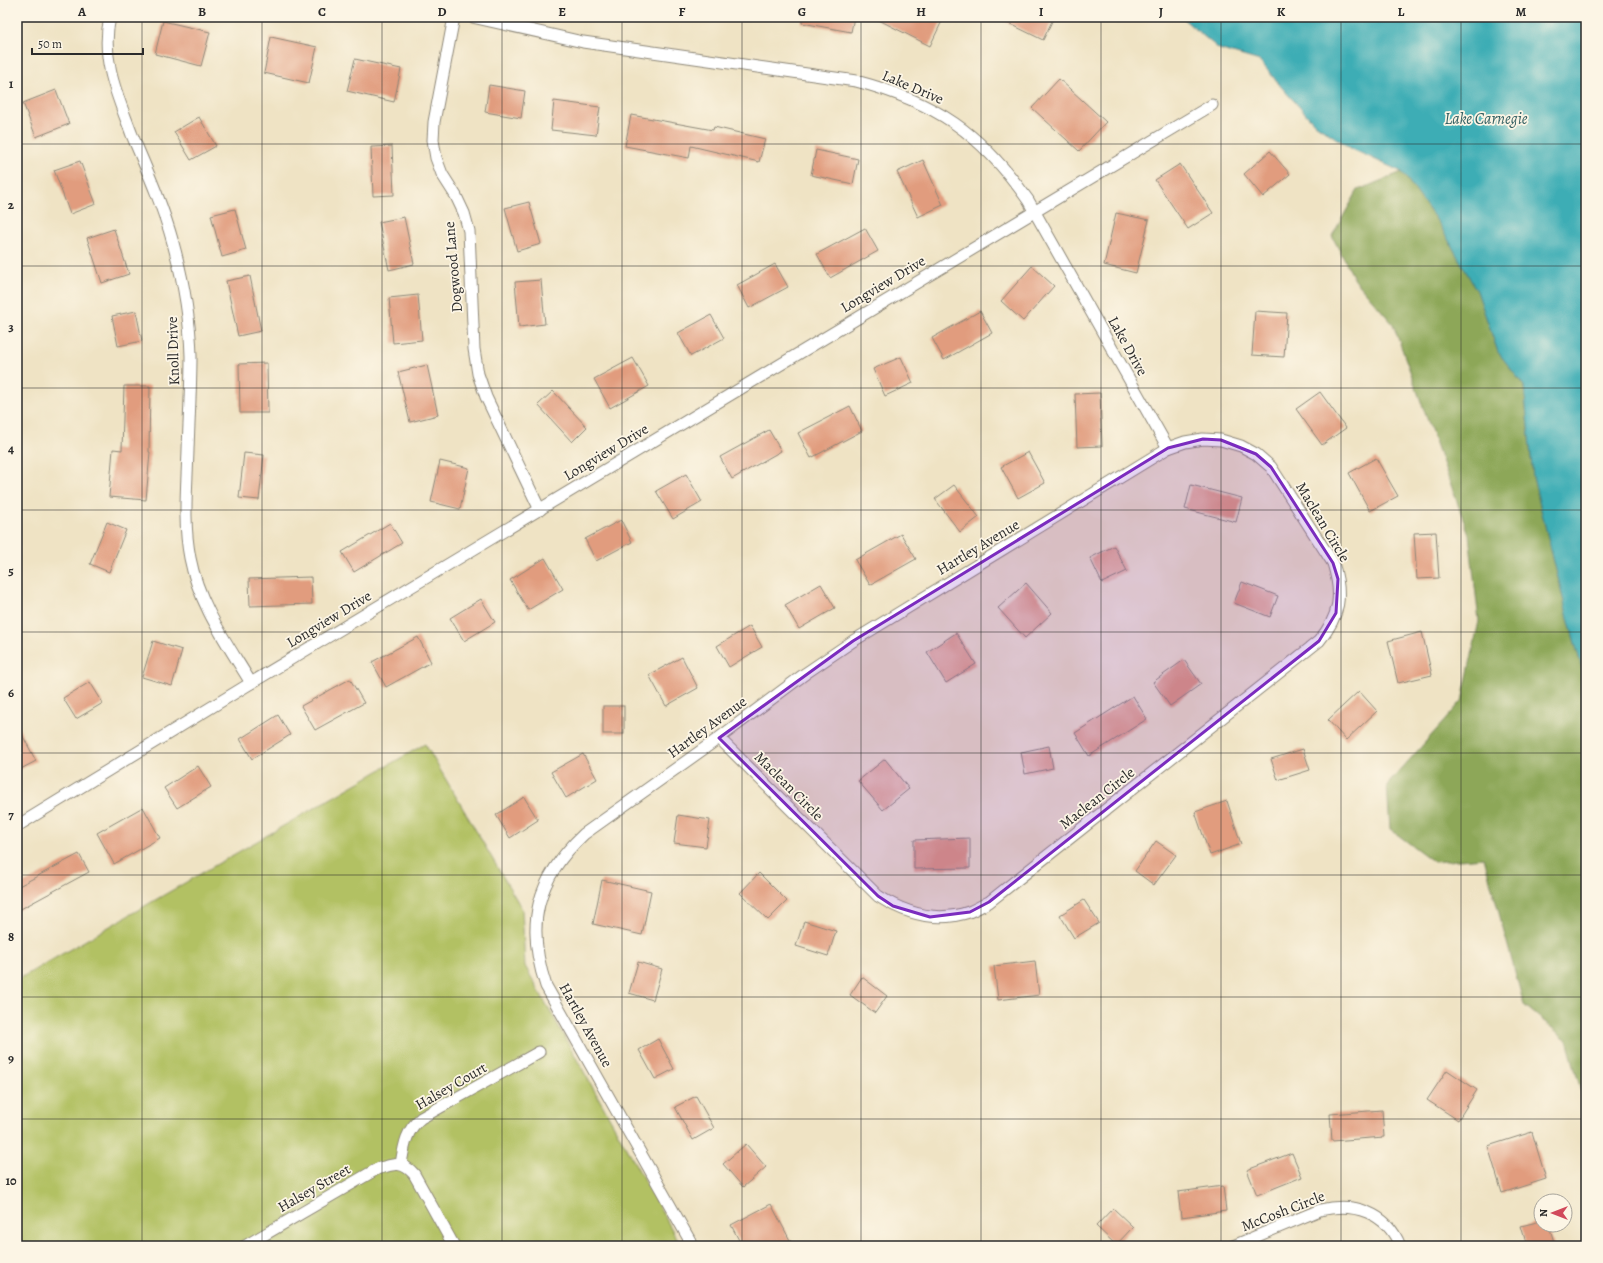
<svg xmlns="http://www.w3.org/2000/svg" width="1603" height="1263" viewBox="0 0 1603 1263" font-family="Alegreya,serif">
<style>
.green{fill:#b2c163;stroke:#6e7647}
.forest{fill:#8da759;stroke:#5c6942}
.water{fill:#3cadb5;stroke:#346c70}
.building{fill:#e19c7e}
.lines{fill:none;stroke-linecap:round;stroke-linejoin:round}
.minor-casing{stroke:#8d8778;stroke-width:13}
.minor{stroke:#fff;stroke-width:11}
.marked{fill:#7b2cbf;fill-opacity:0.2;stroke:#7b2cbf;stroke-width:3;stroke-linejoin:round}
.grid{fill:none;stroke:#2b2b2b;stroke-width:1;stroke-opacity:0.55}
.labels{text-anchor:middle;stroke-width:3.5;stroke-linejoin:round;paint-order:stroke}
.street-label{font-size:15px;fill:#2b2b2b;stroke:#fcf5e5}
.water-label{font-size:16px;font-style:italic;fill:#325f62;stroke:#fcf5e5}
.neatline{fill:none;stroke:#2b2b2b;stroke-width:1.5}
.grid-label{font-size:13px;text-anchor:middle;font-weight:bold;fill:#2b2b2b}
</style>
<rect width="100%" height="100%" fill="#fcf5e5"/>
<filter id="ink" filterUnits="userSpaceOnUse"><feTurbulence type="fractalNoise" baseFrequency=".025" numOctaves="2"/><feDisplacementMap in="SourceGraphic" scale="8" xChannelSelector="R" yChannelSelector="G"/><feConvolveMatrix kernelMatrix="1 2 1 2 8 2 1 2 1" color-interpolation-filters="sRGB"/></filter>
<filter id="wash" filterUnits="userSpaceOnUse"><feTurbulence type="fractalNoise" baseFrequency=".012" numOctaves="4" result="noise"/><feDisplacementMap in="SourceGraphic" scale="16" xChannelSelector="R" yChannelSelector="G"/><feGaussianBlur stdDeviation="0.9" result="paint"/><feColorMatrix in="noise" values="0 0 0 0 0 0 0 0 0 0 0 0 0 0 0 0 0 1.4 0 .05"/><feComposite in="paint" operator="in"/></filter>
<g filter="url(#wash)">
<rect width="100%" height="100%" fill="#efe3c4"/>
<!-- green -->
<path class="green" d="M425 744 522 909 525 966 681 1246H17V980Z"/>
<!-- forest -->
<path class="forest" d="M1402 172 1440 225 1477 291 1498 352 1524 386 1533 477 1569 622 1586 682V1109L1567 1040 1524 1005 1484 858 1434 862 1390 829 1387 785 1462 701 1479 621 1469 535 1393 324 1355 280 1332 236 1358 190Z"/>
<!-- water -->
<path class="water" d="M1181 17H1586V682L1569 622 1533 477 1524 386 1498 352 1477 291 1440 225 1402 172 1352 149 1315 124 1283 89 1260 61 1219 49Z"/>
<g id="blocks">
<!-- building -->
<g class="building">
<path d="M802 17H854L851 32 802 23Z"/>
<path d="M873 17H934L942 21 930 46Z"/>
<path d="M996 17H1054L1043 40Z"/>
<path d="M163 21 210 32 201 66 155 54Z"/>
<path d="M271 37 317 47 309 83 264 73Z"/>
<path d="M355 59 401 69 394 102 347 91Z"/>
<path d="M1059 79 1106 122 1079 151 1032 108Z"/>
<path d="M489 85 525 91 521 118 485 112Z"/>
<path d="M56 90 69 124 36 137 23 103Z"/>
<path d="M554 101 600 107 596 135 551 130Z"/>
<path d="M631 115 713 130 714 127 765 139 759 162 691 146 689 158 625 146Z"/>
<path d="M199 117 216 146 191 160 174 132Z"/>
<path d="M392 146 394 195 373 196 371 147Z"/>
<path d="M816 150 858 159 853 184 811 175Z"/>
<path d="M1270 151 1290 174 1263 197 1244 174Z"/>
<path d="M923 160 943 205 918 217 897 172Z"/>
<path d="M80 161 96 204 70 214 54 170Z"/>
<path d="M1180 164 1213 213 1188 229 1155 180Z"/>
<path d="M529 202 541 244 517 251 505 208Z"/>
<path d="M235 209 246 250 222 257 211 215Z"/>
<path d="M1116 213 1149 220 1136 273 1104 265Z"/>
<path d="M404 217 414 264 389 270 379 222Z"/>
<path d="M865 228 878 251 830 278 817 254Z"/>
<path d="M114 229 129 274 102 283 87 238Z"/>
<path d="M775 264 788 287 749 308 737 285Z"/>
<path d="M1032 266 1054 286 1023 321 1001 301Z"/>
<path d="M250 276 261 331 238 336 226 281Z"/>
<path d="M541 280 545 324 519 327 515 282Z"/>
<path d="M418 295 422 340 393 343 389 298Z"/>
<path d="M136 311 142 341 118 346 112 316Z"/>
<path d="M980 311 992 333 944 360 932 338Z"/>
<path d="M1255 311 1287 313 1284 357 1252 355Z"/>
<path d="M711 315 724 338 691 356 678 333Z"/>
<path d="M901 357 913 383 885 396 873 369Z"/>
<path d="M633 358 649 386 610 408 594 379Z"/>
<path d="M267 363 268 413H240L239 364Z"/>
<path d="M427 365 438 415 410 422 398 372Z"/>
<path d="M124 386H150L149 452H150L146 500 109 497 113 449 122 450Z"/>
<path d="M553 391 587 427 572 442 538 405Z"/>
<path d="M1320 392 1346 428 1322 445 1296 409Z"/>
<path d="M1100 393 1102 446 1077 447 1075 394Z"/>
<path d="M850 406 862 431 811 458 798 433Z"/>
<path d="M769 430 781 451 732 479 720 457Z"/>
<path d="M1028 452 1045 483 1018 498 1001 467Z"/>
<path d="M244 453 264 455 259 500 239 498Z"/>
<path d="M1376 458 1398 496 1370 511 1349 473Z"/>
<path d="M440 461 469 468 460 509 431 502Z"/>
<path d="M686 474 702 502 673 519 656 491Z"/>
<path d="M954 485 979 517 960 532 935 499Z"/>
<path d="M1191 485 1242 498 1236 522 1185 509Z"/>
<path d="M621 520 632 542 596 561 585 539Z"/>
<path d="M107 522 126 530 109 572 90 564Z"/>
<path d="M390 523 402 543 354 572 342 552Z"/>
<path d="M1436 532 1439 578 1417 579 1414 533Z"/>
<path d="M901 534 916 559 870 585 855 560Z"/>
<path d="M1114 546 1127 571 1102 583 1090 558Z"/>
<path d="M545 558 563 589 528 610 510 580Z"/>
<path d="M311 577 312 604 250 606 249 579Z"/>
<path d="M1242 582 1278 596 1270 617 1234 603Z"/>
<path d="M1026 583 1052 613 1025 638 998 608Z"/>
<path d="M821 584 835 608 799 629 785 605Z"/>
<path d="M481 599 495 622 464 641 450 618Z"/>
<path d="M750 626 762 647 729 667 717 646Z"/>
<path d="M1422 632 1432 675 1398 683 1388 641Z"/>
<path d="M956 633 976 664 946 683 927 652Z"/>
<path d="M418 637 431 662 386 687 372 662Z"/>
<path d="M153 641 182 650 172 686 142 677Z"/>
<path d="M682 657 698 688 666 706 649 675Z"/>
<path d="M1184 660 1201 684 1170 706 1153 682Z"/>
<path d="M350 679 364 703 315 730 301 706Z"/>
<path d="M90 682 103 703 76 719 63 698Z"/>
<path d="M1359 691 1377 711 1346 740 1328 720Z"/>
<path d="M1133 696 1147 719 1089 756 1075 733Z"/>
<rect x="603" y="706" width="21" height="28"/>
<path d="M278 715 290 735 252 759 240 739Z"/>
<path d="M17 725 36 761 17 771Z"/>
<path d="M1049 746 1053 768 1025 774 1021 752Z"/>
<path d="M1303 749 1310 770 1278 780 1271 759Z"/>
<path d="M583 754 597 779 566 798 551 772Z"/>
<path d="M885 759 909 789 883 810 858 781Z"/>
<path d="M198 766 211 787 177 808 164 788Z"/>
<path d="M524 797 538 820 510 838 496 815Z"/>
<path d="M1227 801 1241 844 1210 855 1195 812Z"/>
<path d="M143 807 160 838 114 864 97 833Z"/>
<path d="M678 815 710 820 706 847 674 843Z"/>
<path d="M970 838V868L914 869V840Z"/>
<path d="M1156 841 1176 855 1154 885 1135 871Z"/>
<path d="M79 854 89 872 17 911V887Z"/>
<path d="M759 873 787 901 768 920 740 893Z"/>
<path d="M602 880 651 891 642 935 593 924Z"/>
<path d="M1084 900 1099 923 1074 938 1060 915Z"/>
<path d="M804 921 836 931 828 956 796 946Z"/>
<path d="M1035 961 1039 995 998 1000 994 966Z"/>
<path d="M638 962 662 969 653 1000 629 993Z"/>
<path d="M862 977 887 996 875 1013 850 995Z"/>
<path d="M658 1039 674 1069 655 1079 639 1050Z"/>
<path d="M1447 1070 1477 1090 1458 1120 1427 1100Z"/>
<path d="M696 1096 714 1128 693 1140 675 1107Z"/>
<path d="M1382 1110 1384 1137 1332 1141 1330 1114Z"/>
<path d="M1532 1132 1546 1179 1502 1193 1488 1146Z"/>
<path d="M746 1144 766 1167 743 1187 723 1164Z"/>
<path d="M1292 1153 1302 1177 1257 1195 1247 1170Z"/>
<path d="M1223 1186 1226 1211 1181 1217 1178 1192Z"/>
<path d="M771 1204 793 1246H742L731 1225Z"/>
<path d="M1113 1208 1133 1227 1116 1245 1096 1226Z"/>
<path d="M1541 1221V1225H1549L1555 1246H1527L1521 1226Z"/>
</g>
</g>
</g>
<g filter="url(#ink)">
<use href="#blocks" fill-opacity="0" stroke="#8d8778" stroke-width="1"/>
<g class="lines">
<!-- minor casing -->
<g class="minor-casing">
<g id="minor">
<path d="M110 17C100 59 118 97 132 135 147 170 163 206 173 243 183 279 190 318 191 356 191 387 189 419 188 450 187 486 183 523 190 558 199 605 227 643 251 683"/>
<path d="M454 17 434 122 433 140 436 158 442 174 456 196 464 213 469 231 474 349 478 374 486 397 540 510"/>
<path d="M472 17 583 42 856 81C936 102 981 133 1028 200L1168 448"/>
<path d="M17 826 251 683 1212 105"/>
<path d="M401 1164C404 1146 406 1130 421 1118L539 1052"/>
<path d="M245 1246 377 1169C393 1164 402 1160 414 1174L454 1246"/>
<path d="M693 1246 546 986C525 924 536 879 584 834L719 738 806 673 853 641 1168 448 1185 442 1203 439 1221 440 1241 446 1256 454 1271 467 1333 563C1343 595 1340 616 1319 641L989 902C983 905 976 909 969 912 936 923 906 914 878 896L719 738"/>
<path d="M1233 1246 1320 1210C1353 1202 1387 1212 1400 1246"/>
</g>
</g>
<!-- minor -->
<use href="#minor" class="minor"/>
</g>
</g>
<!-- marked area -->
<path class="marked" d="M1203 439 1221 440 1256 454 1271 467 1333 563 1338 579 1336 613 1319 641 989 902 970 912 930 917 893 906 878 896 719 738 853 641 1168 448Z"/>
<!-- grid -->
<path class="grid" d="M142 17V1246M262 17V1246M382 17V1246M502 17V1246M622 17V1246M742 17V1246M861 17V1246M981 17V1246M1101 17V1246M1221 17V1246M1341 17V1246M1461 17V1246M17 144H1586M17 266H1586M17 388H1586M17 510H1586M17 632H1586M17 753H1586M17 875H1586M17 997H1586M17 1119H1586"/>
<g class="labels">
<!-- street labels -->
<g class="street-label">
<text transform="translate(913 87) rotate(23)" y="5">Lake Drive</text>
<text transform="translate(453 267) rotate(-95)" y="5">Dogwood Lane</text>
<text transform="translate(883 284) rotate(-31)" y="5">Longview Drive</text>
<text transform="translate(1128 346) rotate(61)" y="5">Lake Drive</text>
<text transform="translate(173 351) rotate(-92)" y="5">Knoll Drive</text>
<text transform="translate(606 452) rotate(-31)" y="5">Longview Drive</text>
<text transform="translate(1323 522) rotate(59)" y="5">Maclean Circle</text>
<text transform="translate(978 547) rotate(-31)" y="5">Hartley Avenue</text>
<text transform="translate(329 619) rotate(-31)" y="5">Longview Drive</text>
<text transform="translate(707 727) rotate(-36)" y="5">Hartley Avenue</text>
<text transform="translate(789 786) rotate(45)" y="5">Maclean Circle</text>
<text transform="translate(1097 798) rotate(-38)" y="5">Maclean Circle</text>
<text transform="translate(586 1025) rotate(61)" y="5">Hartley Avenue</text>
<text transform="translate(451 1086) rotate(-30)" y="5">Halsey Court</text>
<text transform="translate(314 1188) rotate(-30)" y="5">Halsey Street</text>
<text transform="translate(1283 1211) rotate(-21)" y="5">McCosh Circle</text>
</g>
<!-- water labels -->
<g class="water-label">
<text x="1486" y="124">Lake Carnegie</text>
</g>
</g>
<!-- margin -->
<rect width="1603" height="1263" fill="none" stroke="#fcf5e5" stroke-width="44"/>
<!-- north arrow -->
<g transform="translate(1553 1213) rotate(270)"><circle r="19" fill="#fcf5e5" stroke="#a8a49b"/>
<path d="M0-3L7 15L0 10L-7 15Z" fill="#d1495b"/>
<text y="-6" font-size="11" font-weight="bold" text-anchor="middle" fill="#2b2b2b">N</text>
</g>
<!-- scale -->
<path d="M32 48v6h111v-6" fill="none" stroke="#2b2b2b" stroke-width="2"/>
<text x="38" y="48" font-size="12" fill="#2b2b2b" stroke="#fcf5e5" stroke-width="3" paint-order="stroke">50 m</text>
<rect x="22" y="22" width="1559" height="1219" class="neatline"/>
<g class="grid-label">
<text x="82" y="16">A</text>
<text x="202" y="16">B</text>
<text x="322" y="16">C</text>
<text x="442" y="16">D</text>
<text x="562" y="16">E</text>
<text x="682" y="16">F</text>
<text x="802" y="16">G</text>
<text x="921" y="16">H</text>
<text x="1041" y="16">I</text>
<text x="1161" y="16">J</text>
<text x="1281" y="16">K</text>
<text x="1401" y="16">L</text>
<text x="1521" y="16">M</text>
<text x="11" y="88">1</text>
<text x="11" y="209">2</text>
<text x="11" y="331">3</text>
<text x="11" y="453">4</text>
<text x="11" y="575">5</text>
<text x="11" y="697">6</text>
<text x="11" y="819">7</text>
<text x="11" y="941">8</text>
<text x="11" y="1063">9</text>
<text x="11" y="1185">10</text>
</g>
</svg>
